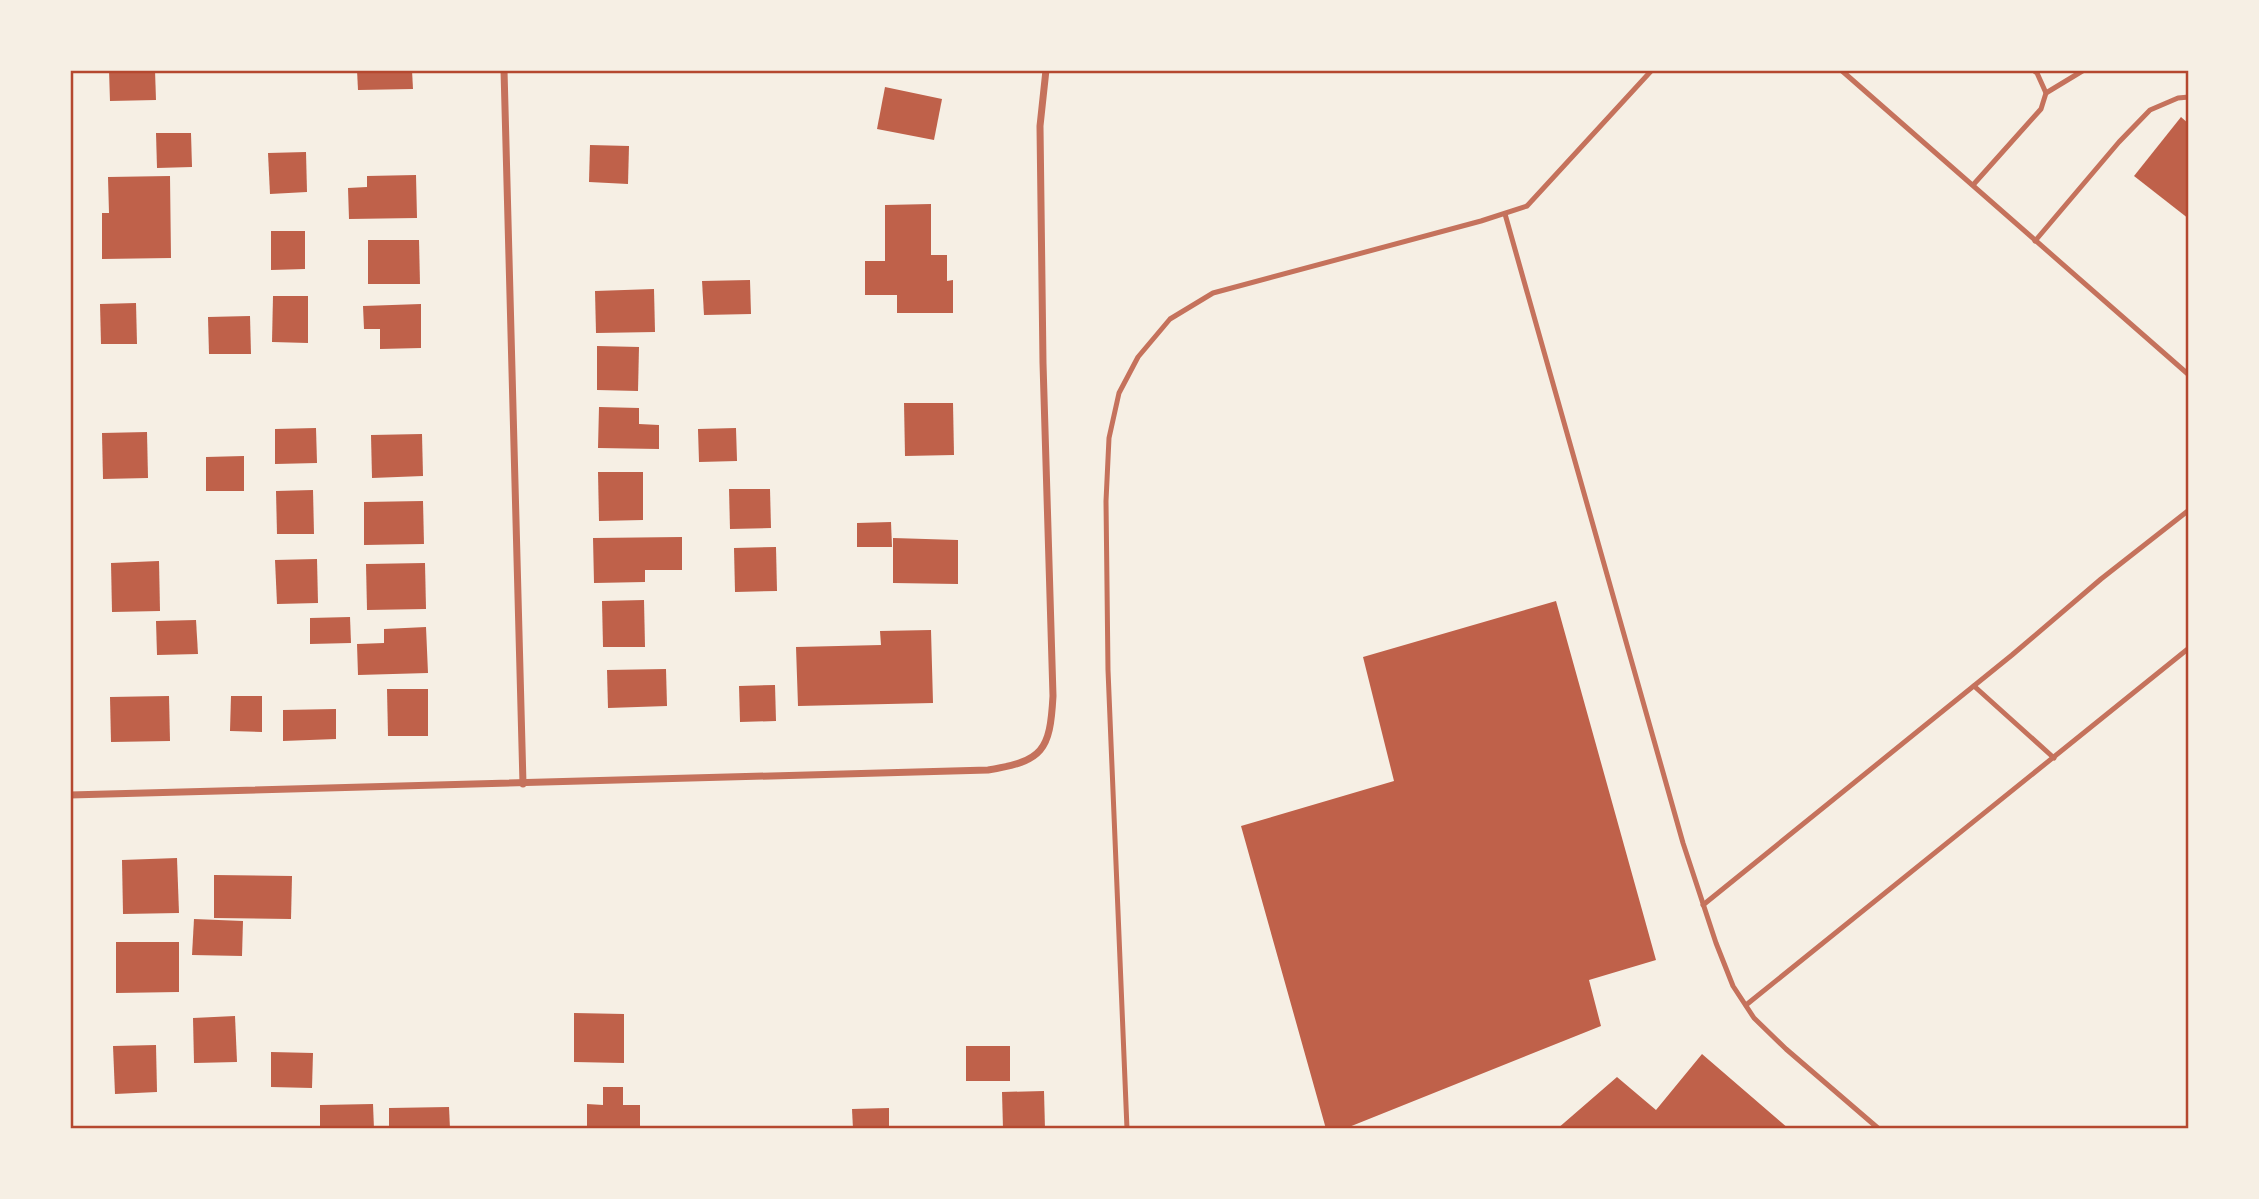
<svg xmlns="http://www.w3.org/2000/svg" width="2259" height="1199" viewBox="0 0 2259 1199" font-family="Cabin,sans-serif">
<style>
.building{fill:#bf614a}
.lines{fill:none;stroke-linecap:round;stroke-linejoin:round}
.service{stroke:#c5725c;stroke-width:5}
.minor{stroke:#c5725c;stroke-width:7}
.neatline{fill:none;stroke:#b5482f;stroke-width:2.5}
</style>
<rect width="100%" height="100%" fill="#f6efe4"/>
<!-- building -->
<g class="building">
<path d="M109 70H155L156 100 110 101Z"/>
<path d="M357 70H412L413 89 358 90Z"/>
<path d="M885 87 942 99 934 140 877 129Z"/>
<path d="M2181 117 2189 124V219L2134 176Z"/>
<path d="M156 133H191L192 167 157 168Z"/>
<path d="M590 145 629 146 628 184 589 182Z"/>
<path d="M306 152 307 192 270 194 268 153Z"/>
<path d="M416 175 417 218 349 219 348 188 367 187V176Z"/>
<path d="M170 176 171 258 102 259V213H109L108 177Z"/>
<path d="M931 204V255H947V281L953 280V313H897V295H865V261H885V205Z"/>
<path d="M271 231H305V269L271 270Z"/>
<path d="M368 240H419L420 284H368Z"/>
<path d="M750 280 751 314 704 315 702 281Z"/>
<path d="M654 289 655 332 596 333 595 291Z"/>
<path d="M273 296H308V343L272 342Z"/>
<path d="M136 303 137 344H101L100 304Z"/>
<path d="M421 304V348L380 349V329H364L363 306Z"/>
<path d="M250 316 251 354H209L208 317Z"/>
<path d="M597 346 639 347 638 391 597 390Z"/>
<path d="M904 403H953L954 455 905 456Z"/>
<path d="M599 407 639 408V424L659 425V449L598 448Z"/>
<path d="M316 428 317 463 275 464V429Z"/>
<path d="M736 428 737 461 699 462 698 429Z"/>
<path d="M147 432 148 478 103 479 102 433Z"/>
<path d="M422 434 423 476 372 478 371 435Z"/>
<path d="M244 456V491H206V457Z"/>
<path d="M598 472H643V520L599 521Z"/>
<path d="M729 489H770L771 528 730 529Z"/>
<path d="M313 490 314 534H277L276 491Z"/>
<path d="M423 501 424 544 364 545V502Z"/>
<path d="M891 522 892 547H857V523Z"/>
<path d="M682 537V570H645V582L594 583 593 538Z"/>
<path d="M893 538 958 540V584L893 583Z"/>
<path d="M776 547 777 591 735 592 734 548Z"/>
<path d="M317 559 318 603 277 604 275 560Z"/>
<path d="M159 561 160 611 112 612 111 563Z"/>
<path d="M425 563 426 609 367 610 366 564Z"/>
<path d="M644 600 645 647H603L602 601Z"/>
<path d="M1556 601 1656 960 1589 980 1601 1026 1344 1129H1326L1241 826 1394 781 1363 657Z"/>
<path d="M350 617 351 643 310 644V618Z"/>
<path d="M196 620 198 654 157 655 156 621Z"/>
<path d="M426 627 428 673 358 675 357 644 384 643V629Z"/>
<path d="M931 630 933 703 798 706 796 647 881 645 880 631Z"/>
<path d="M666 669 667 706 608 708 607 670Z"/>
<path d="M775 685 776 721 740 722 739 686Z"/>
<path d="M387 689H428V736H388Z"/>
<path d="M169 696 170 741 111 742 110 697Z"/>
<path d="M231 696H262V732L230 731Z"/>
<path d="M336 709V739L283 741V710Z"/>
<path d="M177 858 179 913 123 914 122 860Z"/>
<path d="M214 875 292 876 291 919 214 918Z"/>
<path d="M194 919 243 921 242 956 192 955Z"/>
<path d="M116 942H179V992L116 993Z"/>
<path d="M574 1013 624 1014V1063L574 1062Z"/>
<path d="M235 1016 237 1062 194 1063 193 1018Z"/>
<path d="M156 1045 157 1092 115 1094 113 1046Z"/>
<rect x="966" y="1046" width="44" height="35"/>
<path d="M271 1052 313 1053 312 1088 271 1087Z"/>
<path d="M1702 1054 1789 1129H1557L1617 1077 1656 1110Z"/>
<path d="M603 1087H623V1105H640V1129H587V1104L603 1105Z"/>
<path d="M1044 1091 1045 1129H1003L1002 1092Z"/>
<path d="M373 1104 374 1129H320V1105Z"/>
<path d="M449 1107 450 1129H389V1108Z"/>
<path d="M889 1108V1129H853L852 1109Z"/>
</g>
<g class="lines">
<!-- service -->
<g class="service">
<path d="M1841 70 2189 375"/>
<path d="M2046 93 2084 70"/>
<path d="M1973 185 2041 109 2046 93 2037 73 2033 70"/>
<path d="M1505 214 1683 843 1716 943 1733 986 1754 1018 1786 1049 1879 1129"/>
<path d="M2035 241 2119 142 2150 110 2178 98 2189 97"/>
<path d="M1974 686 2054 758"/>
<path d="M1703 905 2012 655 2101 579 2189 510"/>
<path d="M1746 1005 2189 648"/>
<path d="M1127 1129 1108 670 1106 501 1109 438 1119 393 1138 357 1170 319 1213 293 1481 221 1527 206 1652 70"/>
</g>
<!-- minor -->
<g class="minor">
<path d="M504 70 523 784"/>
<path d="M70 795 988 770C1043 761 1050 751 1053 696L1043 363 1040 126 1046 70"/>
</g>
</g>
<!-- border -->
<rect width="2259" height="1199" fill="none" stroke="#f6efe4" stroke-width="144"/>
<rect x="72" y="72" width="2115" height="1055" class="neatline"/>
</svg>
